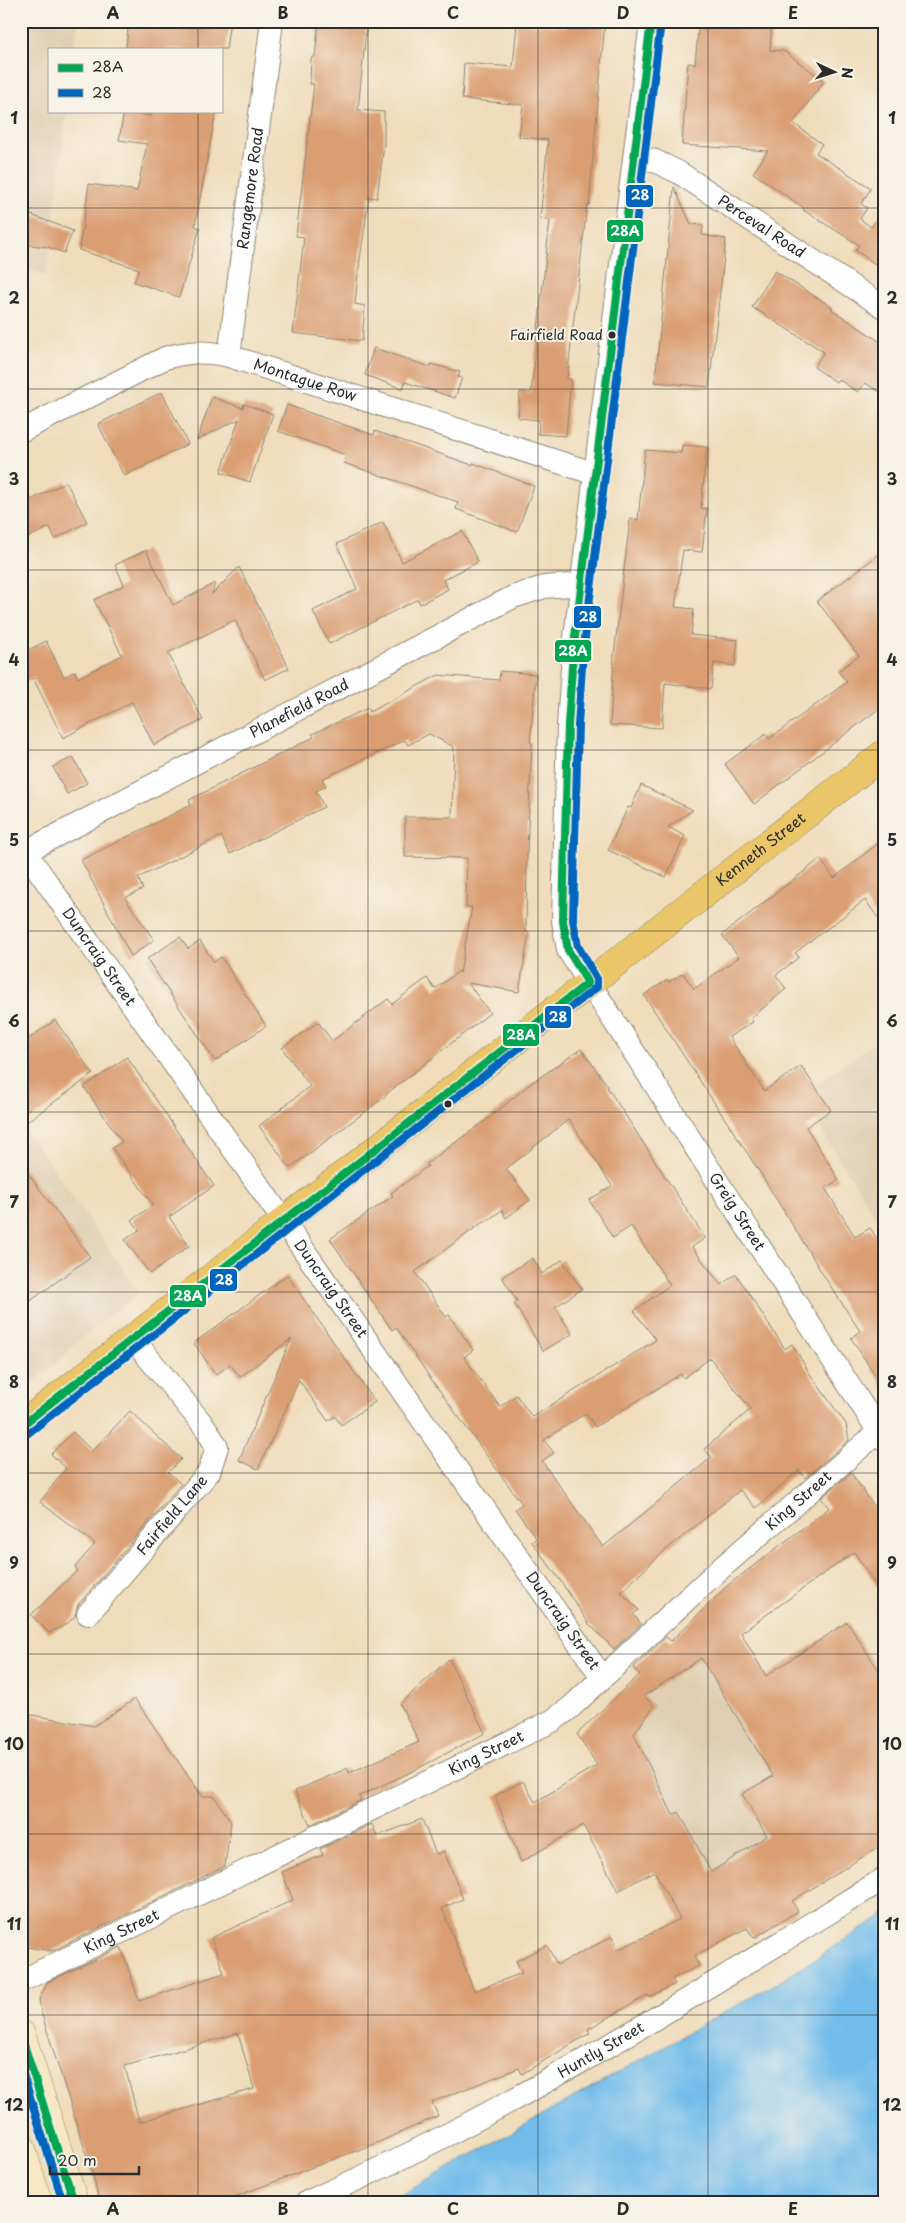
<svg xmlns="http://www.w3.org/2000/svg" width="906" height="2223" viewBox="0 0 906 2223" font-family="'Playpen Sans',sans-serif">
<style>
.built{fill:#dfceb1}
.water{fill:#71bceb;stroke:#4e748b}
.building{fill:#da9e72;fill-rule:evenodd}
.lines{fill:none;stroke-linecap:round;stroke-linejoin:round}
.street-casing{stroke:#8d8472;stroke-width:24}
.secondary-casing{stroke:#8d8472;stroke-width:29}
.highway-casing{stroke:#8d8472;stroke-width:29}
.street{stroke:#fff;stroke-width:22}
.secondary{stroke:#f7e8c3;stroke-width:28}
.highway{stroke:#ebc669;stroke-width:28}
.bus-1-casing{stroke:#f7f3e8;stroke-width:11}
.bus-2-casing{stroke:#f7f3e8;stroke-width:11}
.bus-1{stroke:#00a651;stroke-width:8}
.bus-2{stroke:#0065bd;stroke-width:8}
.grid{fill:none;stroke:#2b2b2b;stroke-width:1;stroke-opacity:0.55}
.bus-dot{fill:#2b2b2b;stroke:#f7f3e8;stroke-width:2}
.labels{text-anchor:middle;stroke-width:4;stroke-linejoin:round;paint-order:stroke}
.bus-label{font-size:14px;fill:#2b2b2b;stroke:#f7f3e8;text-anchor:end}
.street-label{font-size:15px;fill:#2b2b2b;stroke:#f7f3e8}
.line-badge{stroke:#f7f3e8;stroke-width:2}
.badge-label{font-size:14px;text-anchor:middle;font-weight:bold;fill:#fff}
.neatline{fill:none;stroke:#2b2b2b;stroke-width:2}
.grid-label{font-size:16px;text-anchor:middle;font-weight:bold;fill:#2b2b2b}
</style>
<rect width="100%" height="100%" fill="#f7f3e8"/>
<filter id="ink" filterUnits="userSpaceOnUse"><feTurbulence type="fractalNoise" baseFrequency=".02" numOctaves="2"/><feDisplacementMap in="SourceGraphic" scale="10" xChannelSelector="R" yChannelSelector="G"/><feConvolveMatrix kernelMatrix="1 2 1 2 8 2 1 2 1" color-interpolation-filters="sRGB"/></filter>
<filter id="wash" filterUnits="userSpaceOnUse"><feTurbulence type="fractalNoise" baseFrequency=".0096" numOctaves="4" result="noise"/><feDisplacementMap in="SourceGraphic" scale="20" xChannelSelector="R" yChannelSelector="G"/><feGaussianBlur stdDeviation="1.12" result="paint"/><feColorMatrix in="noise" values="0 0 0 0 0 0 0 0 0 0 0 0 0 0 0 0 0 1.4 0 .05"/><feComposite in="paint" operator="in"/></filter>
<g filter="url(#wash)">
<rect width="100%" height="100%" fill="#efdcba"/>
<!-- built -->
<g class="built">
<path d="M21 21H78L74 49H49V111H67L46 276 21 268Z"/>
<path d="M885 1035V1232L800 1096Z"/>
<path d="M21 1122 139 1293 77 1342 56 1364 21 1390Z"/>
<path d="M714 1600 862 1841 792 1901 798 1911 754 1938 742 1931 679 1812 673 1815 634 1734 654 1706 631 1682Z"/>
</g>
<!-- water -->
<path class="water" d="M885 1914V2202H403L401 2195 787 1977Z"/>
<g id="blocks">
<!-- building -->
<g class="building">
<path d="M129 21H230L226 49H150L126 47Z"/>
<path d="M319 21H367L358 110 384 112V144L377 198 369 197 358 273 355 304 365 306 362 341 293 333 304 237 296 236 314 84H310L311 58 315 56Z"/>
<path d="M568 21H605L589 205H587L567 379H571L566 436 538 434 539 420 519 418 518 416 520 392 531 393 550 220 540 219 548 140 519 137 523 105 462 99 464 63 513 67 517 23 568 27Z"/>
<path d="M699 21H772L770 50 784 51 824 81 793 123 822 144 816 153 871 188 861 204 867 208 860 219 871 227 885 208V271L855 250 859 245 803 210 804 208 753 173 768 151 682 145 688 63 695 64Z"/>
<path d="M152 111H216L195 226 200 228 179 297 134 282 139 269 79 250 89 184 137 191 147 144 119 140 124 112 151 116Z"/>
<path d="M674 187 691 224 703 225 702 235 726 239 709 387 655 382Z"/>
<path d="M21 211 73 231 64 253 48 247 21 244Z"/>
<path d="M775 271 833 308 831 309 885 345V395L865 383 858 392 838 379 836 382 814 367 824 352 752 307Z"/>
<path d="M374 348 430 367 431 364 460 372 458 377 462 378 455 398 405 382 403 389 365 375Z"/>
<path d="M162 392 188 444 124 476 98 424Z"/>
<path d="M212 397 243 408 244 404 273 414 250 482 221 472 239 419 197 440Z"/>
<path d="M287 405 374 435 375 431 472 465 473 463 534 486 517 532 456 509 458 502 344 463 346 455 278 431Z"/>
<path d="M682 445 707 447 701 508 707 509 702 552 683 550 675 607 694 609 691 635 738 640 735 666 714 663 711 689 665 683 662 728 610 725 614 655 630 519 638 520 645 450 681 453Z"/>
<path d="M66 482 87 522 55 539 50 527 21 541V505Z"/>
<path d="M383 522 402 562 462 531 478 562 443 580 448 589 420 604 418 599 329 644 313 611 357 589 337 544Z"/>
<path d="M146 550 173 605 215 583 212 594 239 567 289 668 265 680 235 620 168 653 203 720 154 745 132 702 63 738 33 678 21 683V654L46 641 64 677 75 671 78 678 122 655 94 600 124 585 115 565Z"/>
<path d="M885 550V704L754 804 725 764 766 734 769 739 847 682 838 671 859 656 817 601Z"/>
<path d="M500 671 536 674 530 742 532 743 527 850 526 932 529 933 519 992 468 983 490 1013 385 1095 386 1096 290 1168 259 1126 310 1086 282 1048 318 1022 332 1041 388 999 392 1004 427 978 435 989 459 971 460 973 472 907H466L467 858 405 857V817H452L454 747 429 734 408 745 405 740 322 779 326 786 316 791 324 807 230 854 221 836 138 878 143 889 125 898 154 940 131 956 81 860 191 805 189 800 314 737 312 734 368 708 370 712 438 675 499 680Z"/>
<path d="M73 757 87 783 67 794 53 767Z"/>
<path d="M641 785 693 810 668 827 685 836 666 877 608 850 628 807 631 808Z"/>
<path d="M885 838V927L865 900 795 953 799 957 776 975 786 989 751 1018 753 1022 729 1037 764 1091 801 1066 831 1110 806 1127 839 1180 825 1188 855 1237 870 1228 885 1250V1390L851 1338 860 1331 824 1276 759 1171 644 995 667 980 669 982 683 973 694 989 739 957 722 935 820 859 834 878Z"/>
<path d="M180 937 188 949 200 941 214 962 221 957 266 1026 215 1061 147 959Z"/>
<path d="M55 1020 93 1074 21 1126V1044Z"/>
<path d="M581 1049 608 1086 607 1087 705 1238 692 1247 721 1285 736 1274 785 1349 792 1344 810 1374 846 1424 849 1440 805 1478 799 1470 756 1508 740 1490 661 1554 621 1592 639 1610 633 1614 641 1624 614 1649 589 1624 560 1580 532 1542 536 1538 515 1509 522 1504 431 1379 396 1327 392 1330 330 1239 393 1196 391 1193 428 1166 426 1164 489 1118 530 1084ZM569 1119 612 1186 589 1200 613 1238 631 1226 670 1285 634 1311 656 1340 532 1417 516 1395 500 1407 464 1357 473 1350 449 1315 446 1317 415 1272 483 1222 484 1223 502 1210 506 1218 530 1200 506 1169ZM710 1358 751 1409 704 1449 712 1457 603 1547 542 1461 554 1453 544 1440 586 1413 595 1427 681 1374 684 1378Z"/>
<path d="M127 1057 214 1186 169 1217 189 1246 150 1274 125 1240 139 1230 132 1220 153 1205 112 1148 122 1142 84 1087Z"/>
<path d="M21 1164 90 1257 21 1308Z"/>
<path d="M533 1258 542 1274 562 1260 582 1289 555 1307 572 1334 543 1351 514 1303 517 1301 502 1277Z"/>
<path d="M287 1275 375 1402 341 1425 335 1416 328 1421 299 1380 258 1469 239 1460 291 1339 240 1377 230 1364 216 1375 194 1343Z"/>
<path d="M130 1411 181 1459 168 1472 181 1484 78 1605 75 1616 67 1624 49 1633 31 1615 78 1570 75 1567 95 1544 40 1502 66 1468 51 1454 73 1432 92 1451Z"/>
<path d="M851 1473 885 1522V1599L854 1552 741 1633 766 1676 847 1622 885 1680V1843L792 1901 798 1911 754 1938 747 1928 694 1956 699 1966 672 1979 675 1984 649 1997 648 1995 588 2029 590 2033 522 2074 519 2068 432 2102 438 2116 379 2142 221 2202H99L93 2175 41 2012 39 1999 48 1982 121 1947 139 2001 224 1973 211 1938 293 1900 282 1872 323 1855 320 1849 372 1824 377 1836 422 1819 436 1854 444 1851 463 1899 442 1908 474 1991 522 1973 516 1961 547 1945 557 1965 613 1936 618 1950 680 1919 654 1871 618 1891 583 1825 521 1862 495 1796 523 1781 535 1802 597 1765 577 1734 640 1674 633 1668 666 1637 671 1641 727 1586 829 1508 821 1498ZM701 1658 773 1776 742 1794 767 1836 711 1872 679 1812 673 1815 634 1734 654 1706 644 1696ZM238 2033 254 2089 139 2122 125 2066Z"/>
<path d="M449 1659 485 1733 413 1771 359 1796 361 1800 310 1825 295 1791 348 1768 349 1773 419 1742 400 1704Z"/>
<path d="M135 1699 202 1796H214L231 1822 225 1866 52 1951 21 1946V1713L94 1726Z"/>
</g>
</g>
</g>
<g filter="url(#ink)">
<use href="#blocks" fill-opacity="0" stroke="#8d8472" stroke-width="1"/>
<g class="lines">
<!-- street casing -->
<g class="street-casing">
<g id="street">
<path id="s1" d="M651 21 573 653 568 725 563 921 568 950 885 1441"/>
<path id="s2" d="M635 156 655 161 678 172 885 308"/>
<path id="s3" d="M229 356 272 21"/>
<path id="s4" d="M21 431 165 358C188 351 206 351 229 356L596 474"/>
<path id="s5" d="M25 851 602 1677"/>
<path id="s6" d="M21 854 513 597 544 587 582 584"/>
<path id="s7" d="M88 1614 209 1472 217 1447 205 1427 133 1339"/>
<path id="s8" d="M21 1981 552 1721 570 1708 712 1576 885 1426"/>
<path id="s9" d="M307 2202C509 2113 697 1994 885 1878"/>
</g>
</g>
<!-- secondary casing -->
<g class="secondary-casing">
<g id="secondary">
<path d="M21 2034 74 2202"/>
<path d="M21 2147 38 2202"/>
</g>
</g>
<!-- highway casing -->
<g class="highway-casing">
<g id="highway">
<path id="s10" d="M21 1426 885 753"/>
</g>
</g>
<!-- street -->
<use href="#street" class="street"/>
<!-- secondary -->
<use href="#secondary" class="secondary"/>
<!-- highway -->
<use href="#highway" class="highway"/>
<!-- bus-1 casing -->
<g class="bus-1-casing">
<g id="bus-1">
<path d="M21 1426 588 983 568 950 563 921 568 725 573 653 651 21"/>
<path d="M21 2035 74 2202"/>
</g>
</g>
<!-- bus-2 casing -->
<g class="bus-2-casing">
<g id="bus-2">
<path d="M27 1434 597 987V979L578 946 573 920 578 725 583 654 661 22"/>
<path d="M21 2068 63 2202"/>
</g>
</g>
<!-- bus-1 -->
<use href="#bus-1" class="bus-1"/>
<!-- bus-2 -->
<use href="#bus-2" class="bus-2"/>
</g>
</g>
<!-- grid -->
<path class="grid" d="M198 21V49M368 21V2202M538 21V2202M708 21V2202M198 111V2202M21 208H885M21 389H885M21 570H885M21 750H885M21 931H885M21 1112H885M21 1292H885M21 1473H885M21 1654H885M21 1834H885M21 2015H885"/>
<!-- markers -->
<g class="bus-dot">
<circle cx="612" cy="335" r="4.5"/>
<circle cx="448" cy="1104" r="4.5"/>
</g>
<g class="labels">
<!-- bus labels -->
<g class="bus-label">
<text x="603" y="340">Fairfield Road</text>
</g>
<!-- street labels -->
<g class="street-label">
<text dy="5" stroke="none"><textPath href="#s3" startOffset="169">Rangemore Road</textPath></text>
<text dy="5" stroke="none"><textPath href="#s2" startOffset="146">Perceval Road</textPath></text>
<text dy="5" stroke="none"><textPath href="#s4" startOffset="306">Montague Row</textPath></text>
<text dy="5" stroke="none"><textPath href="#s6" startOffset="314">Planefield Road</textPath></text>
<text dy="5" stroke="none"><textPath href="#s10" startOffset="938">Kenneth Street</textPath></text>
<text dy="5" stroke="none"><textPath href="#s5" startOffset="129">Duncraig Street</textPath></text>
<text dy="5" stroke="none"><textPath href="#s1" startOffset="1246">Greig Street</textPath></text>
<text dy="5" stroke="none"><textPath href="#s5" startOffset="534">Duncraig Street</textPath></text>
<text dy="5" stroke="none"><textPath href="#s8" startOffset="922">King Street</textPath></text>
<text dy="5" stroke="none"><textPath href="#s7" startOffset="130">Fairfield Lane</textPath></text>
<text dy="5" stroke="none"><textPath href="#s5" startOffset="939">Duncraig Street</textPath></text>
<text dy="5" stroke="none"><textPath href="#s8" startOffset="518">King Street</textPath></text>
<text dy="5" stroke="none"><textPath href="#s8" startOffset="112">King Street</textPath></text>
<text dy="5" stroke="none"><textPath href="#s9" startOffset="331">Huntly Street</textPath></text>
</g>
</g>
<g class="line-badge">
<rect x="625" y="184" width="29" height="24" rx="5" fill="#0065bd"/>
<rect x="606" y="219" width="38" height="24" rx="5" fill="#00a651"/>
<rect x="573" y="605" width="29" height="24" rx="5" fill="#0065bd"/>
<rect x="554" y="639" width="38" height="24" rx="5" fill="#00a651"/>
<rect x="544" y="1005" width="28" height="24" rx="5" fill="#0065bd"/>
<rect x="502" y="1023" width="38" height="24" rx="5" fill="#00a651"/>
<rect x="209" y="1268" width="29" height="24" rx="5" fill="#0065bd"/>
<rect x="169" y="1284" width="38" height="24" rx="5" fill="#00a651"/>
</g>
<g class="badge-label">
<text x="640" y="200">28</text>
<text x="625" y="236">28A</text>
<text x="588" y="622">28</text>
<text x="573" y="656">28A</text>
<text x="558" y="1022">28</text>
<text x="521" y="1040">28A</text>
<text x="224" y="1285">28</text>
<text x="188" y="1301">28A</text>
</g>
<!-- margin -->
<rect width="906" height="2223" fill="none" stroke="#f7f3e8" stroke-width="55"/>
<!-- legend -->
<rect x="48" y="48" width="175" height="65" fill="#f7f3e8" stroke="#a5a39c"/>
<rect x="58" y="64" width="25" height="8" fill="#00a651" stroke="#a5a39c"/>
<text x="92" y="72" font-size="15" fill="#2b2b2b">28A</text>
<rect x="58" y="89" width="25" height="8" fill="#0065bd" stroke="#a5a39c"/>
<text x="92" y="98" font-size="15" fill="#2b2b2b">28</text>
<!-- north arrow -->
<g transform="translate(834 72) rotate(94)" stroke="#f7f3e8" stroke-width="4" paint-order="stroke">
<path d="M0-4L9 19L0 12L-9 19Z" fill="#2b2b2b"/>
<text y="-8" font-size="14" font-weight="bold" text-anchor="middle" fill="#2b2b2b">N</text>
</g>
<!-- scale -->
<path d="M50 2166v8h89v-8" fill="none" stroke="#2b2b2b" stroke-width="2.5"/>
<text x="58" y="2166" font-size="15" fill="#2b2b2b" stroke="#f7f3e8" stroke-width="4" paint-order="stroke">20 m</text>
<rect x="28" y="28" width="850" height="2168" class="neatline"/>
<g class="grid-label">
<text x="113" y="19">A</text>
<text x="283" y="19">B</text>
<text x="453" y="19">C</text>
<text x="623" y="19">D</text>
<text x="793" y="19">E</text>
<text x="14" y="124">1</text>
<text x="892" y="124">1</text>
<text x="14" y="304">2</text>
<text x="892" y="304">2</text>
<text x="14" y="485">3</text>
<text x="892" y="485">3</text>
<text x="14" y="666">4</text>
<text x="892" y="666">4</text>
<text x="14" y="846">5</text>
<text x="892" y="846">5</text>
<text x="14" y="1027">6</text>
<text x="892" y="1027">6</text>
<text x="14" y="1208">7</text>
<text x="892" y="1208">7</text>
<text x="14" y="1388">8</text>
<text x="892" y="1388">8</text>
<text x="14" y="1569">9</text>
<text x="892" y="1569">9</text>
<text x="14" y="1750">10</text>
<text x="892" y="1750">10</text>
<text x="14" y="1930">11</text>
<text x="892" y="1930">11</text>
<text x="14" y="2111">12</text>
<text x="892" y="2111">12</text>
<text x="113" y="2215">A</text>
<text x="283" y="2215">B</text>
<text x="453" y="2215">C</text>
<text x="623" y="2215">D</text>
<text x="793" y="2215">E</text>
</g>
</svg>
